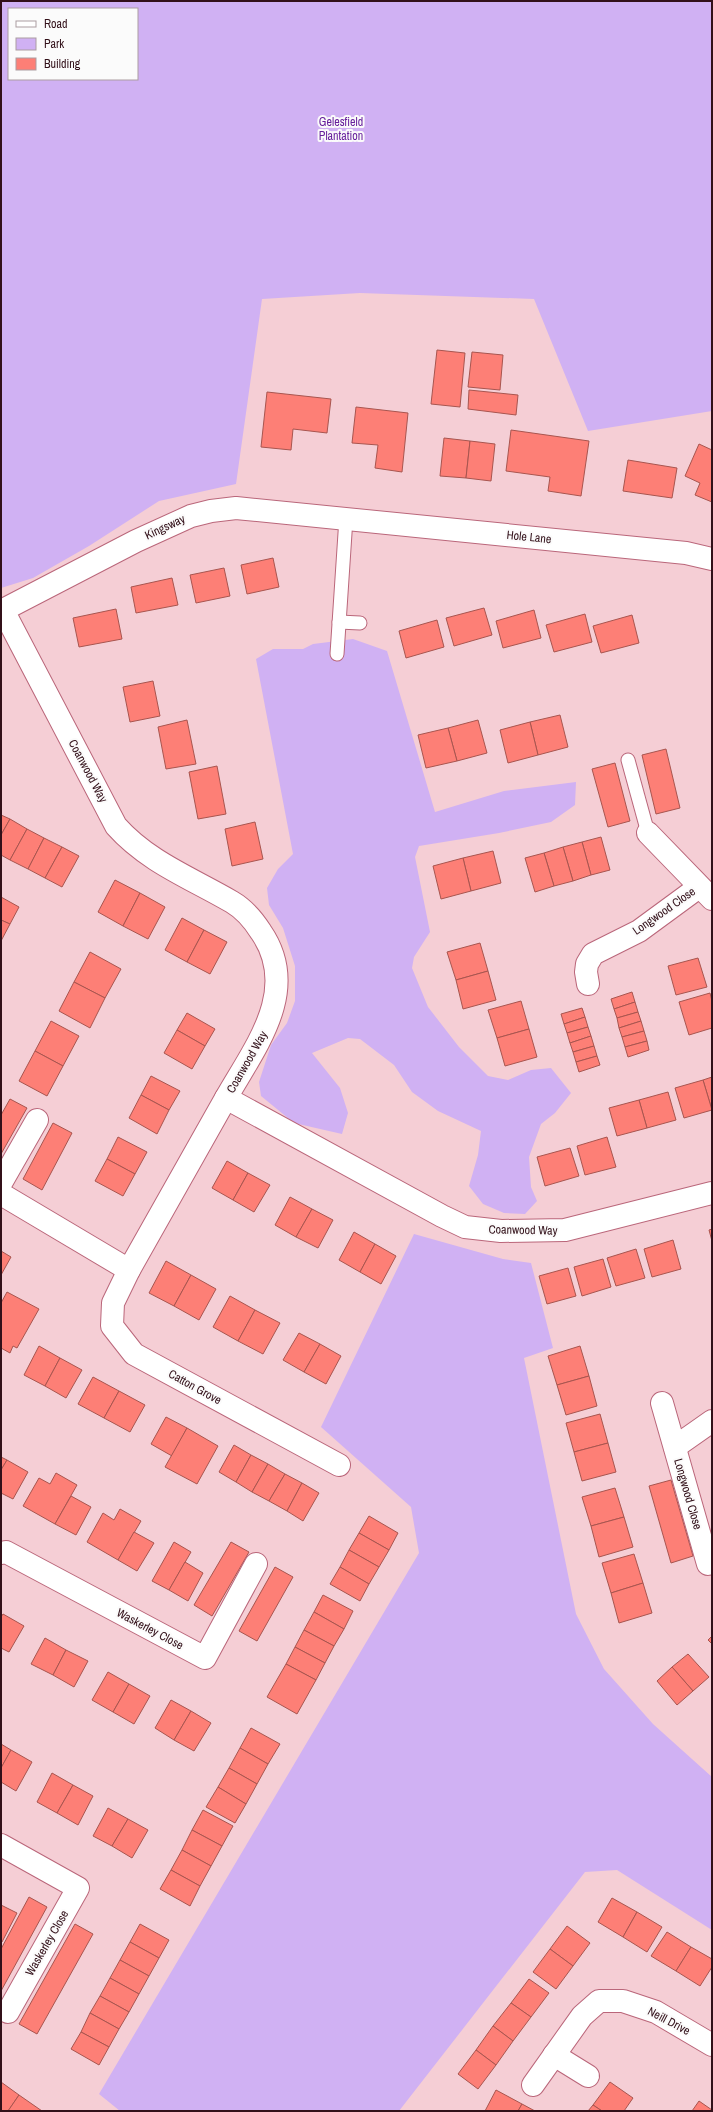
<svg xmlns="http://www.w3.org/2000/svg" width="713" height="2112" viewBox="0 0 713 2112" font-family="'Archivo Narrow',sans-serif">
<style>
.green{fill:#d0b1f3;fill-rule:evenodd}
.building{fill:#fd7f76;stroke:#a8554f}
.lines{fill:none;stroke-linecap:round;stroke-linejoin:round}
.service-casing{stroke:#ba667a;stroke-width:15}
.minor-casing{stroke:#ba667a;stroke-width:24}
.tertiary-casing{stroke:#ba667a;stroke-width:24}
.service{stroke:#fff;stroke-width:13}
.minor{stroke:#fff;stroke-width:22}
.tertiary{stroke:#fff;stroke-width:22}
.labels{text-anchor:middle;stroke-width:4;stroke-linejoin:round;paint-order:stroke}
.park-label{font-size:12px;fill:#67209c;stroke:#fbfbfb}
.street-label{font-size:12px;fill:#321019;stroke:#fbfbfb}
</style>
<rect width="100%" height="100%" fill="#f5ced5"/>
<!-- green -->
<g class="green">
<path d="M1 1H712V411L588 431 534 299 360 293 262 299 236 484 159 501 89 546 33 578 1 588ZM9 9H137V79H9Z"/>
<path d="M353 639 387 651 435 812 504 791 576 782 575 805 551 822 499 833 419 846 415 857 430 932 414 957 412 968 428 1007 459 1047 488 1076 508 1080 531 1070 551 1068 571 1093 555 1113 541 1124 529 1157 531 1187 537 1201 525 1214 504 1213 483 1204 469 1186 478 1155 481 1131 438 1111 412 1092 394 1065 360 1039 348 1038 312 1053 340 1088 348 1113 342 1134 294 1123 261 1096 259 1082 271 1045 287 1023 295 1001V966L283 928 269 905 267 888 278 869 293 854 256 659 273 649H303L313 644Z"/>
<path d="M414 1234 503 1259 531 1263 553 1348 524 1358 576 1614 604 1669 653 1724 712 1777V1930L617 1870 585 1872 399 2111H120L99 2094 419 1553 411 1507 321 1427Z"/>
</g>
<!-- building -->
<g class="building">
<path d="M437 350 465 353 460 407 431 404Z"/>
<path d="M472 352 503 355 500 390 468 387Z"/>
<path d="M469 390 518 395 516 415 468 409Z"/>
<path d="M267 392 331 399 327 433 293 429 291 450 261 447Z"/>
<path d="M356 407 408 413 402 472 375 468 378 445 352 443Z"/>
<path d="M511 430 589 441 581 496 548 491 550 477 506 471Z"/>
<path d="M444 438 470 441 466 478 440 476Z"/>
<path d="M470 441 495 444 491 481 466 478Z"/>
<path d="M699 444 712 450V502L695 495 700 483 685 476Z"/>
<path d="M628 460 677 468 672 498 623 491Z"/>
<path d="M273 558 279 587 247 594 241 565Z"/>
<path d="M224 568 230 596 196 603 190 575Z"/>
<path d="M172 578 178 605 136 613 131 587Z"/>
<path d="M484 608 492 635 454 646 446 618Z"/>
<path d="M116 609 122 639 79 647 73 618Z"/>
<path d="M534 610 541 638 503 648 496 621Z"/>
<path d="M585 614 592 642 554 652 546 625Z"/>
<path d="M632 615 639 643 601 653 593 626Z"/>
<path d="M437 620 444 647 406 658 399 631Z"/>
<path d="M153 681 160 716 130 722 123 687Z"/>
<path d="M560 715 568 747 538 755 530 722Z"/>
<path d="M187 720 196 764 166 769 158 727Z"/>
<path d="M478 720 487 753 457 761 448 728Z"/>
<path d="M530 722 538 755 508 763 500 730Z"/>
<path d="M448 728 457 761 426 768 418 735Z"/>
<path d="M666 749 680 808 656 814 642 755Z"/>
<path d="M615 763 630 821 608 827 592 769Z"/>
<path d="M217 766 226 814 198 819 189 772Z"/>
<path d="M1 815 10 819 1 835Z"/>
<path d="M10 819 27 829 10 860 1 855V835Z"/>
<path d="M255 822 263 859 232 866 225 829Z"/>
<path d="M27 829 44 838 28 869 10 860Z"/>
<path d="M601 837 610 870 591 875 582 842Z"/>
<path d="M44 838 62 847 45 878 28 869Z"/>
<path d="M582 842 591 875 573 881 563 847Z"/>
<path d="M62 847 79 856 62 887 45 878Z"/>
<path d="M563 847 573 881 554 886 544 853Z"/>
<path d="M493 851 501 883 471 891 463 858Z"/>
<path d="M544 853 554 886 535 892 525 858Z"/>
<path d="M463 858 471 891 441 899 433 866Z"/>
<path d="M115 880 140 893 123 926 98 912Z"/>
<path d="M140 893 165 907 148 939 123 926Z"/>
<path d="M1 897 19 907 10 924 1 920Z"/>
<path d="M182 918 204 930 187 962 165 950Z"/>
<path d="M1 920 10 924 1 941Z"/>
<path d="M204 930 227 942 210 974 187 962Z"/>
<path d="M480 943 488 971 456 980 447 952Z"/>
<path d="M90 952 121 969 105 998 74 982Z"/>
<path d="M698 958 707 987 676 995 668 966Z"/>
<path d="M488 971 496 1000 463 1009 456 980Z"/>
<path d="M74 982 105 998 90 1028 59 1011Z"/>
<path d="M632 992 635 1002 614 1009 611 999Z"/>
<path d="M710 993 712 1001V1028L689 1035 679 1002Z"/>
<path d="M521 1001 529 1029 497 1038 488 1010Z"/>
<path d="M635 1002 638 1012 617 1018 614 1009Z"/>
<path d="M582 1008 585 1017 564 1024 561 1014Z"/>
<path d="M638 1012 641 1021 619 1028 617 1018Z"/>
<path d="M187 1013 215 1029 205 1046 177 1030Z"/>
<path d="M585 1017 588 1027 567 1033 564 1024Z"/>
<path d="M51 1021 79 1036 63 1066 35 1051Z"/>
<path d="M641 1021 644 1031 622 1037 619 1028Z"/>
<path d="M588 1027 591 1036 570 1043 567 1033Z"/>
<path d="M529 1029 537 1057 505 1066 497 1038Z"/>
<path d="M177 1030 205 1046 192 1069 164 1053Z"/>
<path d="M644 1031 647 1041 625 1047 622 1037Z"/>
<path d="M591 1036 594 1046 573 1052 570 1043Z"/>
<path d="M647 1041 649 1050 628 1057 625 1047Z"/>
<path d="M594 1046 597 1056 576 1062 573 1052Z"/>
<path d="M35 1051 63 1066 47 1096 19 1081Z"/>
<path d="M597 1056 600 1065 579 1072 576 1062Z"/>
<path d="M151 1076 180 1091 169 1110 141 1095Z"/>
<path d="M712 1077V1110L703 1080Z"/>
<path d="M703 1080 712 1110 684 1118 675 1088Z"/>
<path d="M668 1092 676 1120 647 1128 639 1100Z"/>
<path d="M141 1095 169 1110 157 1134 129 1118Z"/>
<path d="M10 1099 27 1108 1 1154V1115Z"/>
<path d="M639 1100 647 1128 617 1136 609 1108Z"/>
<path d="M53 1123 72 1133 42 1190 23 1179Z"/>
<path d="M118 1137 147 1152 135 1174 107 1159Z"/>
<path d="M607 1137 616 1167 585 1175 577 1146Z"/>
<path d="M570 1148 579 1176 545 1186 537 1157Z"/>
<path d="M107 1159 135 1174 123 1196 95 1181Z"/>
<path d="M227 1161 248 1173 233 1200 212 1188Z"/>
<path d="M248 1173 270 1185 254 1212 233 1200Z"/>
<path d="M290 1197 312 1209 296 1237 275 1225Z"/>
<path d="M312 1209 333 1220 318 1248 296 1237Z"/>
<path d="M712 1229V1241L709 1230Z"/>
<path d="M354 1232 375 1244 360 1272 339 1260Z"/>
<path d="M673 1240 681 1269 652 1277 644 1249Z"/>
<path d="M375 1244 396 1256 381 1284 360 1272Z"/>
<path d="M636 1249 645 1278 616 1286 607 1258Z"/>
<path d="M1 1251 11 1257 1 1275Z"/>
<path d="M603 1259 611 1287 582 1296 574 1267Z"/>
<path d="M166 1261 191 1275 174 1306 149 1293Z"/>
<path d="M568 1268 576 1296 547 1304 539 1276Z"/>
<path d="M191 1275 216 1289 199 1320 174 1306Z"/>
<path d="M7 1292 39 1309 17 1348 13 1346 10 1353 1 1348V1303Z"/>
<path d="M230 1296 255 1310 238 1341 213 1327Z"/>
<path d="M255 1310 280 1323 263 1354 238 1341Z"/>
<path d="M299 1333 320 1344 304 1372 283 1360Z"/>
<path d="M320 1344 341 1356 326 1384 304 1372Z"/>
<path d="M39 1346 60 1358 45 1386 24 1375Z"/>
<path d="M580 1346 589 1376 557 1385 548 1356Z"/>
<path d="M60 1358 82 1370 66 1398 45 1386Z"/>
<path d="M589 1376 597 1406 566 1415 557 1385Z"/>
<path d="M93 1377 119 1391 104 1418 78 1404Z"/>
<path d="M119 1391 145 1405 130 1432 104 1418Z"/>
<path d="M600 1414 608 1443 574 1452 566 1423Z"/>
<path d="M166 1417 187 1428 172 1456 151 1444Z"/>
<path d="M187 1428 218 1446 197 1484 165 1467Z"/>
<path d="M608 1443 616 1472 582 1481 574 1452Z"/>
<path d="M234 1445 251 1455 236 1482 219 1472Z"/>
<path d="M251 1455 268 1464 252 1492 236 1482Z"/>
<path d="M1 1457 7 1460 1 1470Z"/>
<path d="M7 1460 28 1472 13 1499 1 1493V1470Z"/>
<path d="M268 1464 285 1474 269 1501 252 1492Z"/>
<path d="M56 1473 77 1485 55 1524 23 1506 39 1478 50 1484Z"/>
<path d="M285 1474 302 1483 287 1511 269 1501Z"/>
<path d="M671 1480 693 1556 671 1563 649 1486Z"/>
<path d="M302 1483 319 1493 303 1521 287 1511Z"/>
<path d="M615 1488 624 1517 591 1526 582 1497Z"/>
<path d="M71 1496 91 1507 76 1535 55 1524Z"/>
<path d="M120 1509 141 1521 118 1560 87 1542 103 1513 114 1520Z"/>
<path d="M369 1516 398 1533 389 1550 359 1533Z"/>
<path d="M624 1517 633 1547 599 1557 591 1526Z"/>
<path d="M134 1532 154 1543 137 1571 118 1560Z"/>
<path d="M359 1533 389 1550 379 1567 349 1550Z"/>
<path d="M174 1542 191 1552 169 1590 152 1581Z"/>
<path d="M231 1542 249 1552 212 1616 194 1605Z"/>
<path d="M349 1550 379 1567 369 1584 340 1567Z"/>
<path d="M634 1554 643 1583 611 1593 602 1563Z"/>
<path d="M185 1562 203 1573 188 1601 169 1590Z"/>
<path d="M275 1567 293 1577 257 1641 239 1631Z"/>
<path d="M340 1567 369 1584 360 1601 330 1584Z"/>
<path d="M643 1583 652 1613 619 1623 611 1593Z"/>
<path d="M323 1595 353 1611 344 1629 314 1612Z"/>
<path d="M314 1612 344 1629 334 1646 304 1630Z"/>
<path d="M3 1614 24 1626 9 1652 1 1648V1617Z"/>
<path d="M304 1630 334 1646 325 1663 295 1647Z"/>
<path d="M712 1636V1644L708 1640Z"/>
<path d="M45 1638 66 1650 53 1675 31 1664Z"/>
<path d="M295 1647 325 1663 316 1680 286 1664Z"/>
<path d="M66 1650 88 1661 74 1687 53 1675Z"/>
<path d="M688 1654 709 1677 693 1691 672 1667Z"/>
<path d="M286 1664 316 1680 297 1714 267 1697Z"/>
<path d="M672 1667 693 1691 677 1705 657 1681Z"/>
<path d="M108 1672 129 1684 113 1712 92 1700Z"/>
<path d="M129 1684 150 1696 134 1724 113 1712Z"/>
<path d="M171 1700 191 1711 174 1740 155 1728Z"/>
<path d="M191 1711 211 1723 194 1751 174 1740Z"/>
<path d="M251 1728 280 1744 268 1764 240 1748Z"/>
<path d="M1 1744 11 1750 1 1768Z"/>
<path d="M240 1748 268 1764 257 1784 229 1768Z"/>
<path d="M11 1750 32 1762 16 1791 1 1782V1768Z"/>
<path d="M229 1768 257 1784 246 1804 218 1787Z"/>
<path d="M52 1773 73 1785 57 1813 37 1802Z"/>
<path d="M73 1785 93 1796 78 1825 57 1813Z"/>
<path d="M218 1787 246 1804 235 1823 206 1807Z"/>
<path d="M108 1808 128 1819 112 1846 93 1836Z"/>
<path d="M203 1810 233 1826 222 1846 192 1830Z"/>
<path d="M128 1819 148 1830 132 1858 112 1846Z"/>
<path d="M192 1830 222 1846 211 1866 182 1850Z"/>
<path d="M182 1850 211 1866 200 1886 171 1870Z"/>
<path d="M171 1870 200 1886 190 1906 160 1889Z"/>
<path d="M29 1897 47 1907 1 1991V1949Z"/>
<path d="M612 1898 637 1912 623 1937 598 1922Z"/>
<path d="M1 1905 17 1913 2 1942H1Z"/>
<path d="M637 1912 662 1927 647 1952 623 1937Z"/>
<path d="M75 1924 93 1934 37 2034 19 2024Z"/>
<path d="M140 1924 169 1940 159 1958 130 1942Z"/>
<path d="M567 1926 590 1943 573 1966 550 1949Z"/>
<path d="M667 1932 691 1947 676 1971 651 1956Z"/>
<path d="M130 1942 159 1958 149 1976 120 1960Z"/>
<path d="M691 1947 712 1959V1967L700 1986 676 1971Z"/>
<path d="M550 1949 573 1966 556 1989 533 1972Z"/>
<path d="M120 1960 149 1976 139 1994 110 1978Z"/>
<path d="M110 1978 139 1994 129 2012 100 1996Z"/>
<path d="M529 1979 549 1993 531 2017 511 2003Z"/>
<path d="M100 1996 129 2012 119 2029 90 2013Z"/>
<path d="M511 2003 531 2017 513 2041 493 2026Z"/>
<path d="M90 2013 119 2029 109 2047 81 2032Z"/>
<path d="M493 2026 513 2041 496 2065 476 2050Z"/>
<path d="M81 2032 109 2047 99 2065 71 2049Z"/>
<path d="M476 2050 496 2065 478 2089 458 2074Z"/>
<path d="M1 2082 19 2095 8 2111H1Z"/>
<path d="M610 2082 633 2098 624 2111H602L593 2105Z"/>
<path d="M496 2090 522 2104 518 2111H485Z"/>
<path d="M19 2095 42 2111H8Z"/>
<path d="M699 2101 712 2110V2111H692Z"/>
<path d="M522 2104 535 2111H518Z"/>
<path d="M593 2105 602 2111H588Z"/>
</g>
<g class="lines">
<!-- service casing -->
<g class="service-casing">
<g id="service">
<path d="M339 622 360 623"/>
<path d="M337 654 346 518"/>
<path d="M628 760 648 833"/>
</g>
</g>
<!-- minor casing -->
<g class="minor-casing">
<g id="minor">
<path d="M3 610 116 826C148 862 191 878 232 902 244 909 254 921 261 932 301 990 255 1047 226 1098L442 1216 465 1227 501 1231 565 1230 712 1193"/>
<path d="M648 833 712 899"/>
<path d="M588 984 586 972 587 964 593 954 639 931 699 887"/>
<path d="M226 1098 129 1270 113 1303 112 1326 134 1354 339 1465"/>
<path d="M1 1183 37 1120"/>
<path d="M1 1194 129 1270"/>
<path d="M662 1403 708 1564"/>
<path d="M675 1447 712 1421"/>
<path d="M1 1553 6 1552 205 1658 256 1564"/>
<path d="M1 1845 78 1888 8 2012"/>
<path d="M554 2055 588 2076"/>
<path d="M533 2085 582 2016 599 2001H623L656 2012 712 2045"/>
</g>
</g>
<!-- tertiary casing -->
<g class="tertiary-casing">
<path id="tertiary" d="M1 611 136 541 191 516 211 511 236 508 686 553 712 559"/>
</g>
<!-- service -->
<use href="#service" class="service"/>
<!-- minor -->
<use href="#minor" class="minor"/>
<!-- tertiary -->
<use href="#tertiary" class="tertiary"/>
</g>
<g class="labels">
<!-- park labels -->
<g class="park-label">
<text x="341" y="126">Gelesfield<tspan x="341" dy="14">Plantation</tspan></text>
</g>
<!-- street labels -->
<g class="street-label">
<text transform="translate(165 527) rotate(-25)" y="4">Kingsway</text>
<text transform="translate(529 537) rotate(6)" y="4">Hole Lane</text>
<text transform="translate(88 771) rotate(62)" y="4">Coanwood Way</text>
<text transform="translate(664 911) rotate(-35)" y="4">Longwood Close</text>
<text transform="translate(247 1062) rotate(-60)" y="4">Coanwood Way</text>
<text transform="translate(523 1230) rotate(1)" y="4">Coanwood Way</text>
<text transform="translate(195 1387) rotate(29)" y="4">Catton Grove</text>
<text transform="translate(688 1494) rotate(74)" y="4">Longwood Close</text>
<text transform="translate(150 1629) rotate(28)" y="4">Waskerley Close</text>
<text transform="translate(47 1943) rotate(-60)" y="4">Waskerley Close</text>
<text transform="translate(669 2021) rotate(28)" y="4">Neill Drive</text>
</g>
</g>
<!-- border -->
<rect width="713" height="2112" fill="none" stroke="#321019" stroke-width="4"/>
<!-- legend -->
<rect x="8" y="8" width="130" height="72" fill="#fbfbfb" stroke="#ab9da1"/>
<rect x="16" y="21" width="20" height="6" fill="#ffffff" stroke="#ab9da1"/>
<text x="44" y="28" font-size="12" fill="#321019">Road</text>
<rect x="16" y="38" width="20" height="12" fill="#d0b1f3" stroke="#ab9da1"/>
<text x="44" y="48" font-size="12" fill="#321019">Park</text>
<rect x="16" y="58" width="20" height="12" fill="#fd7f76" stroke="#ab9da1"/>
<text x="44" y="68" font-size="12" fill="#321019">Building</text>
</svg>
